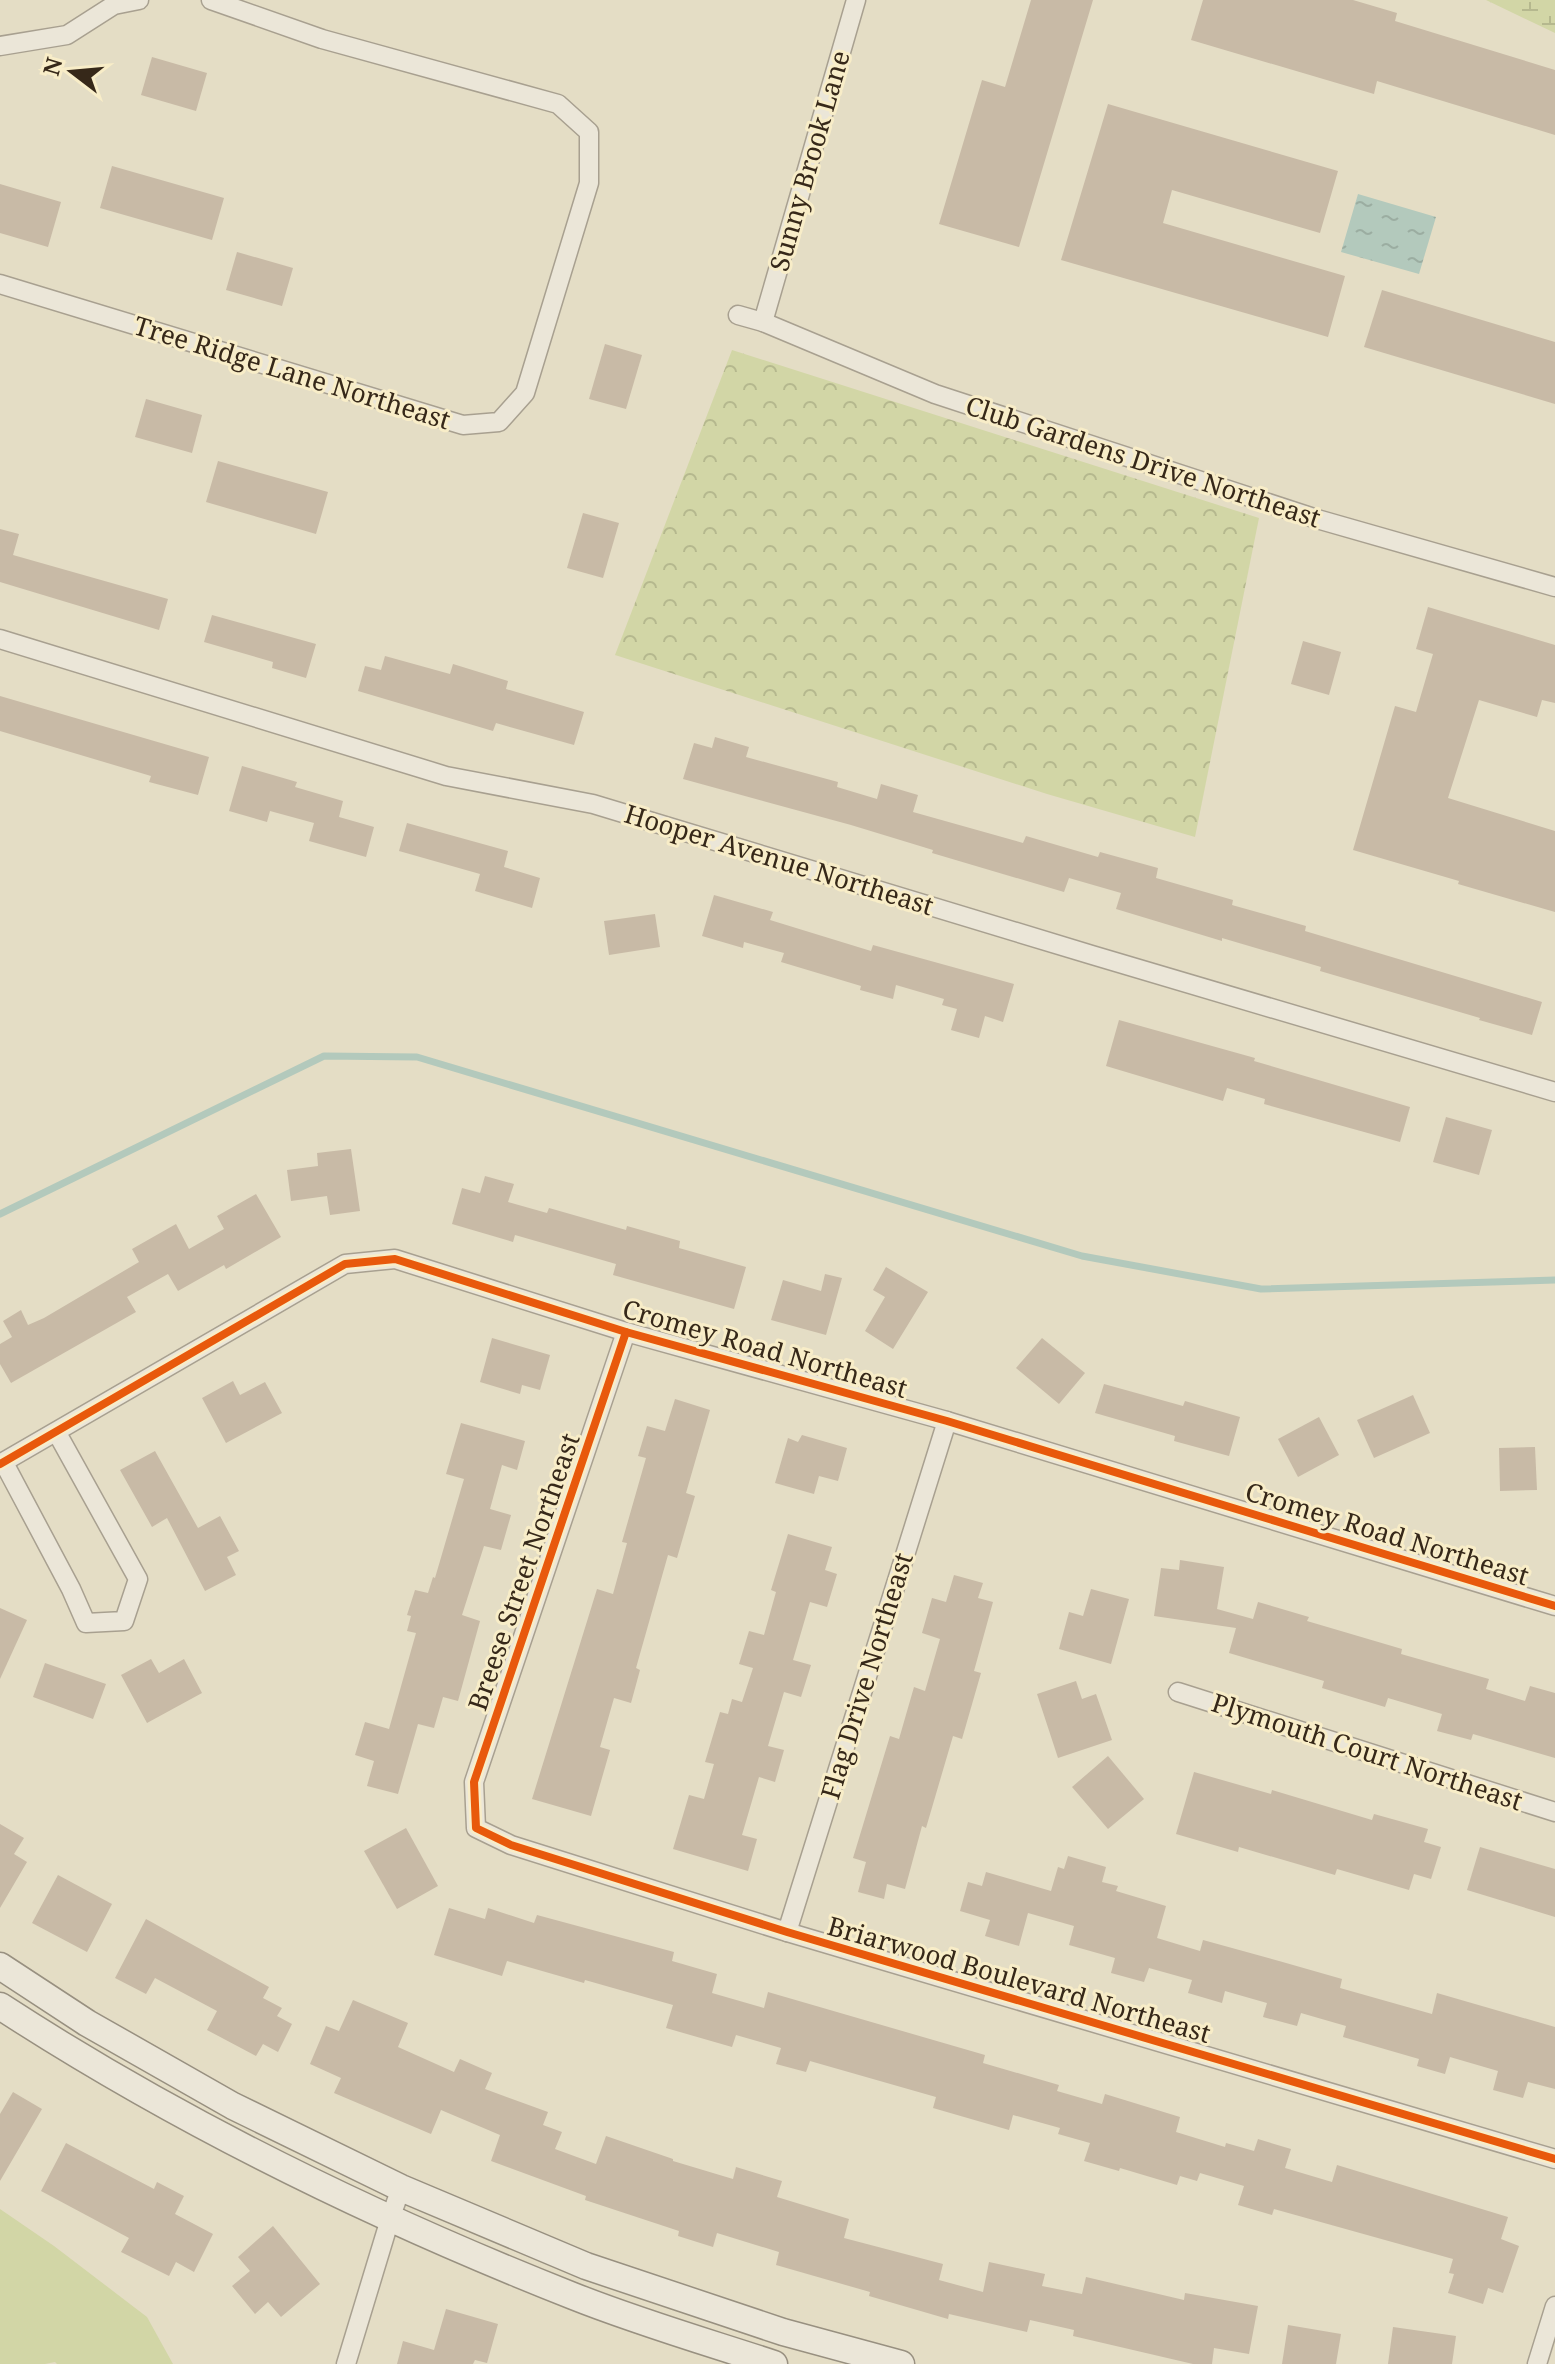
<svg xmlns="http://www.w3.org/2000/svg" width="1555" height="2364" viewBox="0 0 1555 2364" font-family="'Noto Serif',serif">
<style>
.green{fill:#d2d6a6}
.forest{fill:url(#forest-crowns)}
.wetland{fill:url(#wetland-marsh)}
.water{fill:url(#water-ripples)}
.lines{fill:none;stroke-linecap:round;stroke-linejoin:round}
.stream{stroke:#b3c9bc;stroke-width:7}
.building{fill:#c8baa6}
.street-casing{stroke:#a8a090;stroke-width:21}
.secondary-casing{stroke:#989080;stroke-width:29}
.street{stroke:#ebe6d8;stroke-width:18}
.secondary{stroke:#ebe6d8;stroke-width:26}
.cycleway-casing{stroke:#f8edc8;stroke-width:13}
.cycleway{stroke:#e8590c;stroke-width:8}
.labels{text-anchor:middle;stroke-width:6;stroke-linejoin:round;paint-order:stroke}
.street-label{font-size:26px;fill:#362819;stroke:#f8edc8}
</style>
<defs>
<pattern id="forest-crowns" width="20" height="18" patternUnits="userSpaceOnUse" patternTransform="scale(2)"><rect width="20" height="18" fill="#d2d6a6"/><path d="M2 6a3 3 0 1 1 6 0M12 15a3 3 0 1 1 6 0" fill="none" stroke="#b5b88e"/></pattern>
<pattern id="wetland-marsh" width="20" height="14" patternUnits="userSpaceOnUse" patternTransform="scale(2)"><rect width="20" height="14" fill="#d2d6a6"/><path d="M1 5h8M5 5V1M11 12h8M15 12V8" fill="none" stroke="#b5b88e"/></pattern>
<pattern id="water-ripples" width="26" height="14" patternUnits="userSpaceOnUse" patternTransform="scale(2)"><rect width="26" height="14" fill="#b3c9bc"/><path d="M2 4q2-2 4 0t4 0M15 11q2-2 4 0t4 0" fill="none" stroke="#9bada1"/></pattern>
</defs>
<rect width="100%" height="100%" fill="#e4ddc5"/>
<!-- green -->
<path class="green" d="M0 2209 54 2246 147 2317 173 2364H57L55 2362 45 2364H0Z"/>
<!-- forest -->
<path class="forest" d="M732 350 1259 518 1195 837 1047 794 615 655Z"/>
<!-- wetland -->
<path class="wetland" d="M1486 0H1555V33Z"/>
<!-- water -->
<path class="water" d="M1358 194 1436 217 1419 274 1341 252Z"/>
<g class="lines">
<!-- stream -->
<path class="stream" d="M0 1214 324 1056 417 1057 1082 1256 1261 1289 1555 1280"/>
</g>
<!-- building -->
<g class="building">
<path d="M1031 0H1093L1019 247 939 224 982 80 1005 87Z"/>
<path d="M1203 0H1353L1397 13 1395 21 1555 70V135L1377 81 1374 94 1191 40Z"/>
<path d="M152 57 207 73 196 111 141 95Z"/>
<path d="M1108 104 1338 171 1320 233 1172 190 1163 223 1345 276 1328 337 1061 260Z"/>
<path d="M112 166 224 198 212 240 100 208Z"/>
<path d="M0 184 61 202 48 247 0 233Z"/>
<path d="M237 252 293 268 282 306 226 290Z"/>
<path d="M1382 290 1555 342V404L1364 347Z"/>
<path d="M605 344 642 355 626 409 589 399Z"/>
<path d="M146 399 202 415 192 453 135 437Z"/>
<path d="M218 461 328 492 316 534 206 502Z"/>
<path d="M583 513 619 523 603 578 567 568Z"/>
<path d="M0 529 19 534 13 555 168 599 159 630 0 582Z"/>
<path d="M1428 607 1555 645V703L1542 700 1537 717 1479 700 1448 798 1555 831V912L1458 884 1459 881 1353 850 1395 706 1416 712 1433 654 1416 649Z"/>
<path d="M212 615 316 644 306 678 272 668 273 662 204 642Z"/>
<path d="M1303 641 1341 652 1329 695 1291 684Z"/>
<path d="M385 656 450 674 453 664 508 681 506 689 584 712 574 745 496 723 493 731 358 691 365 666 381 670Z"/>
<path d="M0 696 209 757 198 795 149 782 151 776 0 731Z"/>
<path d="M715 737 749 747 746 757 838 782 837 787 877 799 881 784 918 795 913 812 1023 843 1026 836 1098 857 1100 852 1158 868 1156 878 1233 900 1232 905 1306 926 1305 931 1542 1002 1532 1035 1479 1020 1480 1018 1320 971 1321 967 1222 938V941L1116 909 1121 893 1069 878 1064 892 932 853 933 850 851 825 683 779 694 743 712 748Z"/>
<path d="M242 766 297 782 295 787 343 801 339 817 374 827 366 857 309 841 314 823 270 811 267 822 229 811Z"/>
<path d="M407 823 508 851 504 867 540 878 532 908 475 891 480 874 399 851Z"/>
<path d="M714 895 773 912 770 920 871 951 873 945 1014 984 1003 1022 985 1016 979 1038 951 1030 957 1009 942 1005 944 999 896 985 893 999 860 990 861 986 781 962 784 953 744 942 743 948 702 936Z"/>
<path d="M655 914 660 947 609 955 604 921Z"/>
<path d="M1119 1020 1255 1058 1254 1061 1410 1107 1400 1142 1264 1104 1265 1099 1227 1088 1223 1101 1106 1066Z"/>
<path d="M1446 1117 1492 1130 1479 1175 1433 1162Z"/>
<path d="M351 1149 360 1211 330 1215 327 1196 291 1201 287 1170 318 1166 317 1153Z"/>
<path d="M485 1176 514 1184 508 1202 547 1213 549 1208 626 1230 627 1226 680 1241 679 1248 746 1267 734 1309 613 1275 616 1264 515 1235 513 1242 452 1224 462 1188 480 1193Z"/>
<path d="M256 1194 281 1237 226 1269 224 1265 178 1291 168 1274 127 1297 136 1312 11 1383 0 1364V1344L12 1337 3 1321 21 1310 28 1325 44 1318 139 1262 132 1249 176 1224 189 1249 224 1229 217 1216Z"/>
<path d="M886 1267 928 1292 893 1349 865 1331 885 1297 873 1290Z"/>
<path d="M825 1274 842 1278 826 1335 771 1320 783 1280 821 1291Z"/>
<path d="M492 1338 550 1355 540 1390 522 1385 520 1394 480 1382Z"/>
<path d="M1042 1338 1085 1373 1059 1404 1016 1368Z"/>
<path d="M233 1381 240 1395 265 1382 282 1413 226 1443 202 1398Z"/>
<path d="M1104 1384 1183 1406 1185 1401 1240 1417 1229 1456 1174 1441 1175 1436 1095 1413Z"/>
<path d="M1413 1395 1430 1433 1374 1458 1357 1420Z"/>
<path d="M675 1399 710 1410 686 1493 695 1496 677 1558 668 1555 636 1668 640 1670 631 1703 614 1698 600 1747 610 1750 591 1816 532 1799 597 1589 613 1594 627 1543 622 1542 646 1458 638 1456 647 1426 665 1431Z"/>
<path d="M1319 1417 1339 1455 1298 1477 1278 1439Z"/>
<path d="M461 1423 525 1441 517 1470 502 1465 490 1509 511 1515 501 1550 484 1546 462 1615 480 1621 458 1701 443 1697 434 1728 418 1724 398 1794 367 1786 374 1761 355 1755 365 1722 389 1729 416 1633 407 1631 411 1616 407 1615 415 1590 428 1593 433 1577 435 1578 464 1479 446 1474Z"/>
<path d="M802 1435 847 1448 838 1481 819 1476 814 1494 775 1483 788 1438 798 1442Z"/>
<path d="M1535 1447 1537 1490 1500 1491 1499 1448Z"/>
<path d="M155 1451 198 1528 220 1516 239 1551 227 1557 236 1575 205 1591 167 1518 152 1527 120 1470Z"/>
<path d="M788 1534 832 1547 825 1570 837 1574 827 1607 810 1602 793 1660 811 1665 801 1697 784 1692 768 1746 784 1750 775 1782 759 1777 742 1835 757 1839 748 1871 673 1849 689 1795 704 1799 714 1764 705 1762 720 1712 728 1714 732 1699 742 1702 753 1668 739 1664 749 1631 764 1635 776 1592 771 1590Z"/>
<path d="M1180 1560 1224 1567 1217 1609 1253 1619 1258 1602 1309 1617 1307 1621 1402 1649 1401 1654 1489 1679 1486 1689 1525 1701 1530 1686 1555 1693V1758L1473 1734 1471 1740 1437 1731 1442 1714 1388 1698 1385 1707 1322 1688 1324 1681 1229 1653 1236 1628 1154 1616 1161 1568 1179 1570Z"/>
<path d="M954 1575 983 1583 978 1598 993 1602 974 1671 981 1673 962 1739 953 1736 926 1828 922 1826 905 1889 887 1884 884 1899 858 1892 866 1862 853 1858 890 1736 899 1739 914 1687 925 1691 940 1639 922 1633 932 1598 946 1602Z"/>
<path d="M1091 1589 1129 1599 1111 1664 1059 1649 1069 1612 1083 1616Z"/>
<path d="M0 1608 27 1620 0 1679Z"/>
<path d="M151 1659 159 1673 184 1659 202 1693 147 1723 121 1675Z"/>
<path d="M45 1663 106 1684 93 1719 33 1697Z"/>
<path d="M1076 1681 1082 1699 1096 1694 1112 1740 1058 1758 1037 1694Z"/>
<path d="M1108 1756 1144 1799 1108 1829 1072 1787Z"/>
<path d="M1194 1772 1271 1794 1272 1790 1372 1820 1374 1814 1428 1829 1424 1842 1441 1847 1431 1879 1414 1874 1409 1890 1337 1869 1335 1875 1239 1847 1238 1852 1176 1834Z"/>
<path d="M0 1824 24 1838 14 1854 27 1862 0 1908Z"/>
<path d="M406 1828 438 1886 397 1909 364 1851Z"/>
<path d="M1480 1847 1555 1869V1917L1467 1890Z"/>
<path d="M1068 1856 1106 1867 1102 1882 1118 1886 1116 1891 1166 1906 1157 1938 1200 1951 1203 1940 1279 1961 1342 1979 1340 1988 1432 2014 1437 1993 1555 2027V2089L1528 2082 1523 2098 1493 2090 1498 2071 1450 2057 1445 2074 1417 2066 1419 2059 1343 2037 1346 2026 1301 2013 1297 2026 1263 2017 1267 2003 1225 1991 1222 2003 1188 1993 1192 1980 1149 1968 1144 1982 1111 1973 1115 1958 1069 1945 1074 1926 1028 1913 1019 1946 985 1936 990 1920 960 1911 968 1882 982 1886 986 1872 1051 1891 1058 1867 1064 1869Z"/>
<path d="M58 1875 112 1904 87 1952 32 1923Z"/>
<path d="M449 1908 485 1919 488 1908 534 1923 537 1915 674 1952 672 1961 717 1974 712 1993 764 2008 768 1992 985 2055 983 2063 1059 2085 1057 2091 1102 2104 1105 2094 1180 2117 1176 2132 1225 2147 1226 2143 1254 2151 1258 2139 1291 2149 1285 2168 1332 2182 1337 2165 1508 2217 1501 2239 1519 2246 1503 2293 1488 2288 1483 2304 1448 2293 1454 2274 1449 2273 1453 2259 1274 2209 1272 2215 1238 2205 1244 2186 1200 2173 1197 2181 1180 2176 1177 2185 1120 2168 1119 2171 1084 2161 1090 2143 1058 2134 1060 2128 1013 2115 1009 2130 933 2108 936 2097 810 2061 806 2072 776 2064 781 2048 736 2035 732 2047 666 2028 673 2005 585 1980 584 1983 507 1961 502 1976 434 1955Z"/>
<path d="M146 1919 269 1987 263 1998 282 2008 277 2016 292 2024 278 2052 263 2044 256 2056 207 2030 217 2011 155 1978 146 1994 115 1978Z"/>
<path d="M353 2000 408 2023 398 2047 454 2072 460 2059 492 2073 485 2089 548 2112 543 2125 562 2132 555 2149 596 2164 606 2136 673 2159V2161L733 2179 736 2167 782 2181 777 2197 849 2219 844 2238 943 2264 939 2280 983 2292 989 2262 1045 2274 1042 2286 1082 2294 1086 2277 1184 2300 1185 2293 1258 2306 1249 2354 1214 2348 1212 2364H1193L1073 2336 1074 2330 1030 2320 1027 2332 949 2314 948 2319 869 2296 870 2292 776 2265 779 2252 717 2233 713 2247 678 2236 679 2231 585 2200 586 2196 491 2161 500 2135 441 2110 431 2134 334 2093 341 2078 310 2064 326 2026 339 2031Z"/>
<path d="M13 2092 42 2109 0 2181V2114Z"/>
<path d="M66 2143 154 2189 157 2182 184 2196 175 2214 213 2234 194 2272 176 2262 169 2276 121 2252 129 2238 41 2191Z"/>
<path d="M273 2226 320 2284 281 2317 268 2302 255 2314 232 2286 250 2271 238 2257Z"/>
<path d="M446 2309 498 2324 487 2363 475 2360 473 2364H397L403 2341 434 2350Z"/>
<path d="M1288 2325 1341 2334 1336 2364H1282Z"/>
<path d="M1393 2327 1456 2336 1452 2364H1388Z"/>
</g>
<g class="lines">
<!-- street casing -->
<g class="street-casing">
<g id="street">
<path d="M0 46 67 35 114 5 139 0"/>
<path d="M0 284 463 425 499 422 525 393 589 183V132L558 104 322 39 211 0"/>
<path d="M738 315 763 322 935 394 1317 519 1555 587"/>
<path d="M763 322 856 0"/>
<path d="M0 639 446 776 593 804 1092 955 1555 1092"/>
<path d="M626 1332 474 1782 476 1828 511 1845 787 1932 1555 2159"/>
<path d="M4 1463 71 1589 86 1623 124 1621 138 1579 57 1433"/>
<path d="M0 1464 345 1264 395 1259 626 1332 947 1421 1555 1606"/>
<path d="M1178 1692 1555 1812"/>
<path d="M787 1932 947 1421"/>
<path d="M346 2364 390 2219 401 2188"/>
<path d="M1537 2364 1555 2306"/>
</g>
</g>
<!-- secondary casing -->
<g class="secondary-casing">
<g id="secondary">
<path d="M0 1966 87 2023 233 2106 401 2188 586 2266 783 2332 901 2364"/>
<path d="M0 2006C180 2123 373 2217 573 2296 638 2322 707 2342 774 2364"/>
</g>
</g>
<!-- street -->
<use href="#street" class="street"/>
<!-- secondary -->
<use href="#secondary" class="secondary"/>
<!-- cycleway casing -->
<g class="cycleway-casing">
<g id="cycleway">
<path d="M626 1332 474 1782 476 1828 511 1845 787 1932 1555 2159"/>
<path d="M0 1464 345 1264 395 1259 626 1332 947 1421 1555 1606"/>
</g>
</g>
<!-- cycleway -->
<use href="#cycleway" class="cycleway"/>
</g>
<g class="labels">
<!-- street labels -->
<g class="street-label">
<text transform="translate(810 161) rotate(-74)" y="9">Sunny Brook Lane</text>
<text transform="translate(292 373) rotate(17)" y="9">Tree Ridge Lane Northeast</text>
<text transform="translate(1143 462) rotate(18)" y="9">Club Gardens Drive Northeast</text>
<text transform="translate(779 860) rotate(17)" y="9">Hooper Avenue Northeast</text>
<text transform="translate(765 1349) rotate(16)" y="9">Cromey Road Northeast</text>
<text transform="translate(1387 1534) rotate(17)" y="9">Cromey Road Northeast</text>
<text transform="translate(524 1572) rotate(-71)" y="9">Breese Street Northeast</text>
<text transform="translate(867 1676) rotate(-73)" y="9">Flag Drive Northeast</text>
<text transform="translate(1367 1752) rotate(18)" y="9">Plymouth Court Northeast</text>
<text transform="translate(1019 1980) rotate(16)" y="9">Briarwood Boulevard Northeast</text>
</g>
</g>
<!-- north arrow -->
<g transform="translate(72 72) rotate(286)" stroke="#f8edc8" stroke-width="6" paint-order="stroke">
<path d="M0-6L14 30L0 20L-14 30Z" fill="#362819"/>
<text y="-12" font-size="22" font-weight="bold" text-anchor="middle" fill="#362819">N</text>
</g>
</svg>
